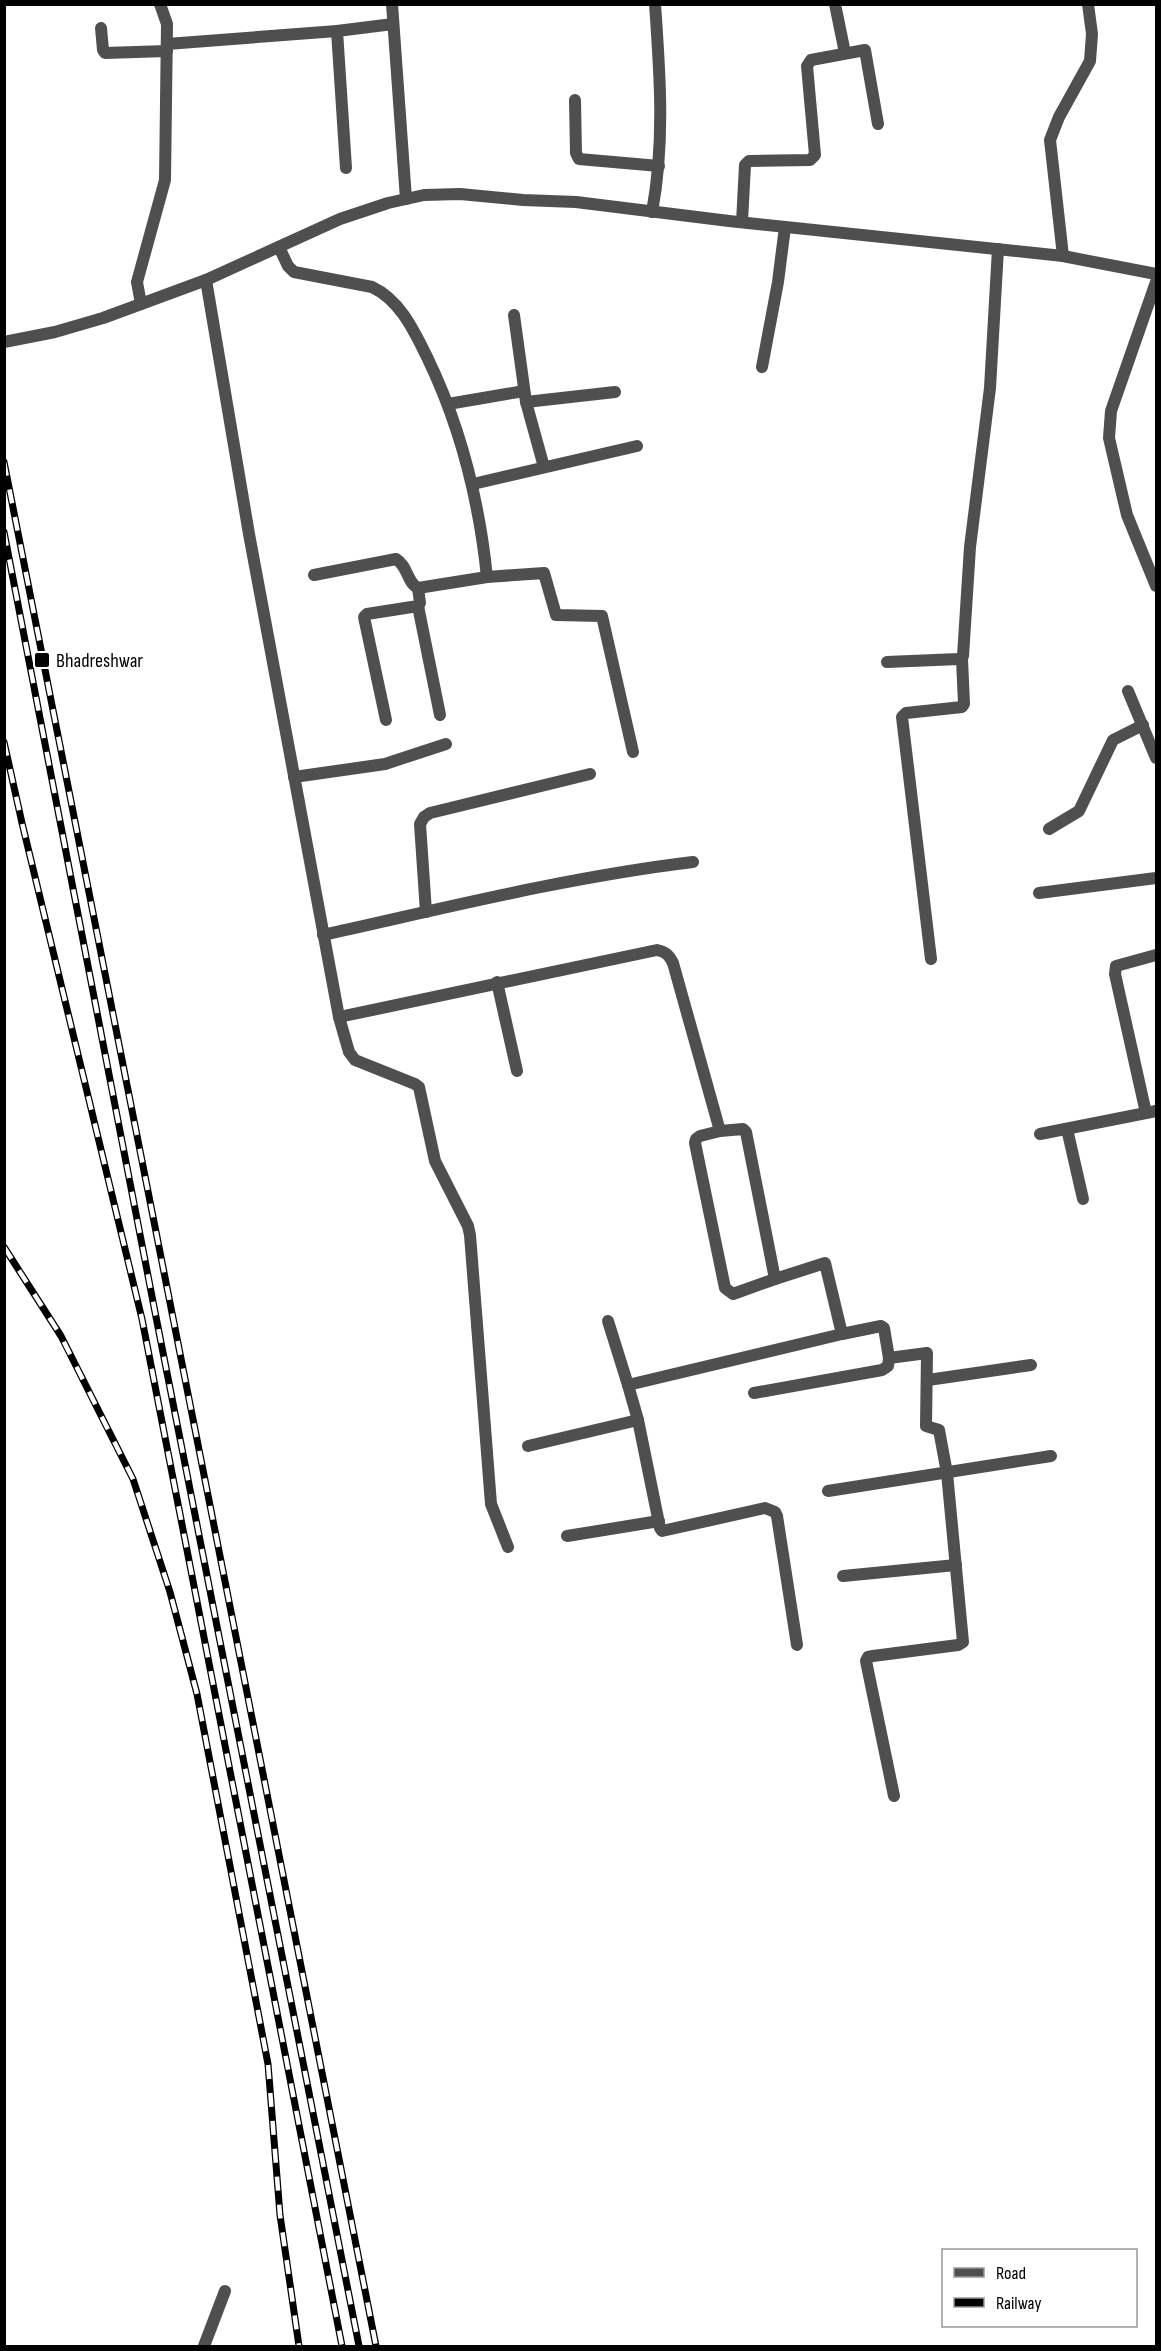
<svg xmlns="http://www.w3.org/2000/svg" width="1161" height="2351" viewBox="0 0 1161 2351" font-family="'Sofia Sans Condensed',sans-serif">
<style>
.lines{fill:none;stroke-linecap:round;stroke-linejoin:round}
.minor{stroke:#4f4f4f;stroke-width:12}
.tertiary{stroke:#4f4f4f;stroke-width:12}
.rail-casing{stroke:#000;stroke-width:7}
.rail{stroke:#fff;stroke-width:4.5;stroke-dasharray:14;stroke-linecap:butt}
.poi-dot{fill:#000;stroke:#fff;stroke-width:2}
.labels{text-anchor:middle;stroke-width:5;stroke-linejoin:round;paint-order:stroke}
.poi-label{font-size:20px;fill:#000;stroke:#fff;text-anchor:start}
</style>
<rect width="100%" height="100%" fill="#fff"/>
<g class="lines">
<!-- minor -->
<g class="minor">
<path d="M392 4 406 199"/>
<path d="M835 4 845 53"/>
<path d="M101 28 103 50 105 53 167 51"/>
<path d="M167 44 337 31"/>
<path d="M575 100 576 153 579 159 659 166"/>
<path d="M346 168 337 31 393 24"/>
<path d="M652 212C665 143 660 74 655 4"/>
<path d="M742 222 745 165 749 161 810 160 815 155 807 66 811 60 865 50 878 124"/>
<path d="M279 247 288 266 294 272 372 287C400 300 414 331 427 357 461 427 479 500 487 577"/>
<path d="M1063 256 1050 140 1059 117 1090 61 1092 34 1088 4"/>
<path d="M206 280 249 534 339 1017 349 1052 355 1060 415 1084 419 1087 435 1161 468 1226 470 1235 491 1504 508 1547"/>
<path d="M1156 282 1111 411 1109 438 1127 515 1156 586"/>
<path d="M141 304 137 282 165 180 167 24 160 4"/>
<path d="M514 315 526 402 544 467"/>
<path d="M762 367 778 282 785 227"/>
<path d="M526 402 615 392"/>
<path d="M448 404 524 391"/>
<path d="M473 484 637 446"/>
<path d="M314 575 396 559C408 566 407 583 418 588L487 577 544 573 556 615 602 616 633 752"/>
<path d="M418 606 440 715"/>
<path d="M887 662 959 659 963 656 970 547 990 388 998 249"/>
<path d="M1128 691 1156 758"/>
<path d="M386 720 364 617 367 614 418 606 420 603 418 588"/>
<path d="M294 777 385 764 446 744"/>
<path d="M1049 829 1079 811 1113 740 1143 725"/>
<path d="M1039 893 1156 878"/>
<path d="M426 912 420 824 424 817 430 813 590 774"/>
<path d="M323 935C445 908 568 877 693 862"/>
<path d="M931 959 902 717 906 713 962 707 964 704 962 659"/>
<path d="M497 982 517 1071"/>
<path d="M339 1017 657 950C666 952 669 955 673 963L720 1131 700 1136 696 1139 695 1143 725 1288 733 1294 775 1279"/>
<path d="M1146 1113 1115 974 1116 966 1156 955"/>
<path d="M1067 1129 1083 1199"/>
<path d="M720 1131 743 1129 746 1132 775 1279 825 1263 842 1334 628 1385 638 1420 660 1528 662 1531 765 1508 775 1512 777 1516 797 1645"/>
<path d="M1040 1134 1156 1111"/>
<path d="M608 1321 628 1385"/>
<path d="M842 1334 881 1326 884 1328 889 1358 927 1353 926 1426 939 1430 947 1473 963 1642 958 1645 873 1656 868 1657 866 1661 894 1796"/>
<path d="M928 1380 1031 1365"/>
<path d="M754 1393 882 1370 888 1366 889 1358"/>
<path d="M528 1446 638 1420"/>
<path d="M828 1491 1051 1456"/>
<path d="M567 1536 659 1521"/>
<path d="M843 1576 956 1565"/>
<path d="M204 2346 225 2291"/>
</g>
<!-- tertiary -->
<path class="tertiary" d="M4 342 55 332 103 318 206 280 340 219 388 203 424 195 460 194 523 200 576 202 729 221 1063 256 1156 274"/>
<!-- rail casing -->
<g class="rail-casing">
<g id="rail">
<path d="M4 462 376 2346"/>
<path d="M4 532 156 1317 359 2346"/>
<path d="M4 742 22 823 142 1319 342 2346"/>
<path d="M4 1247 61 1336 133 1479 170 1592 197 1694 268 2064 280 2215 299 2346"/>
</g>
</g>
<!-- rail -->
<use href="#rail" class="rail"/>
</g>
<!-- markers -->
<rect class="poi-dot" x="34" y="652" width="16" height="16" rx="3"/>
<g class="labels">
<!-- poi labels -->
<g class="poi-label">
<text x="56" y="667">Bhadreshwar</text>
</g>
</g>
<!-- border -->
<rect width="1161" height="2351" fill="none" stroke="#000000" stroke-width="12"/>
<!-- legend -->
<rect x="942" y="2249" width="195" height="78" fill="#ffffff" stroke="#999999" stroke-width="1.5"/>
<rect x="954" y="2268" width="30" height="9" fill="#4f4f4f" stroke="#999999" stroke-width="1.5"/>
<text x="996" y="2279" font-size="18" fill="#000000">Road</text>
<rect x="954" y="2298" width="30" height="9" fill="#000000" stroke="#999999" stroke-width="1.5"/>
<text x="996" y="2309" font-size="18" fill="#000000">Railway</text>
</svg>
